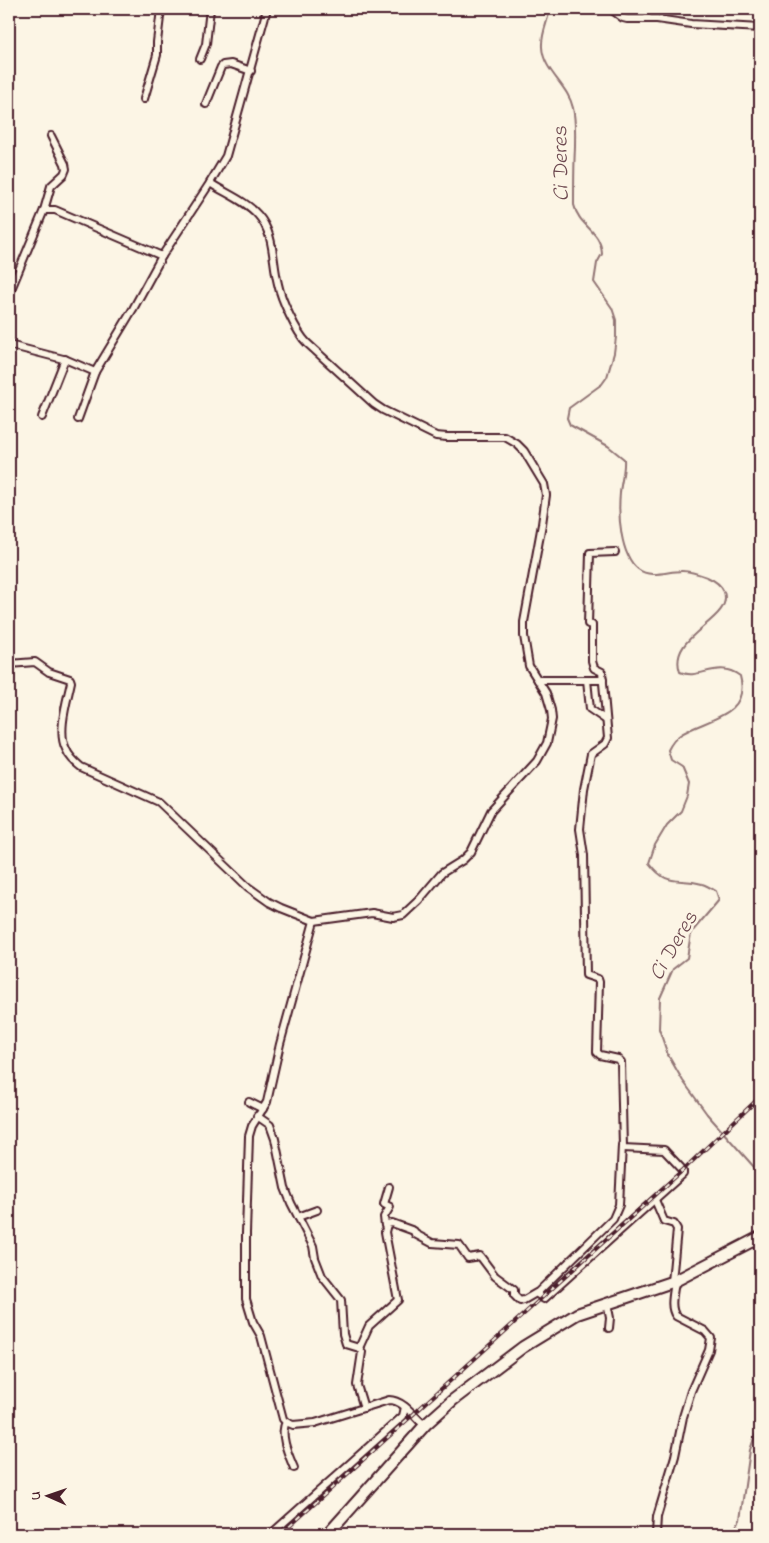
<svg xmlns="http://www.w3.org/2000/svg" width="769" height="1543" viewBox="0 0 769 1543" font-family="'Indie Flower',sans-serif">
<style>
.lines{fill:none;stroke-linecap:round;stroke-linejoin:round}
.stream{stroke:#917474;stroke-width:2}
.minor-casing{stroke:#4a1f2b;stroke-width:10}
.highway-casing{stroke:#4a1f2b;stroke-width:14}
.minor{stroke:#fcf5e5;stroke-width:6}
.highway{stroke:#fcf5e5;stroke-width:10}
.rail-casing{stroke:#4a1f2b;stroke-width:4}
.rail{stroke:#fcf5e5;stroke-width:2;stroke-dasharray:5.5;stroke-linecap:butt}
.labels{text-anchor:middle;stroke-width:5;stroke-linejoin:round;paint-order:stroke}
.water-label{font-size:22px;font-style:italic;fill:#6d4950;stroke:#fcf5e5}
</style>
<rect width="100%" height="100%" fill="#fcf5e5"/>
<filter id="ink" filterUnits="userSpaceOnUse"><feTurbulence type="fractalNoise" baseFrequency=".02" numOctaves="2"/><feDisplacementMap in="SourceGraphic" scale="10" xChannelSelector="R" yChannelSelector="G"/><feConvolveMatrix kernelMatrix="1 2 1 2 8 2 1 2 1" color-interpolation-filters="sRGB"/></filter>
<g filter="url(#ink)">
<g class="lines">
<!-- stream -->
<g class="stream">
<path d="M550 9C548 21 541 34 542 47 543 71 568 85 573 108 576 121 575 134 575 147 574 166 574 186 574 205 579 227 601 230 602 254L597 263 594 282 612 308 616 320V337L614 353 607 377 602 384 569 408 567 418 570 425 608 446 624 459C625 471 621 481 620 493 618 514 620 555 638 569 651 579 667 571 682 571 691 571 699 574 707 577 714 580 721 584 724 592 734 621 667 634 680 672 699 681 717 659 740 676 751 717 704 719 680 735 674 739 671 744 668 750L671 760 682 767 689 784 687 796 681 811 667 825 655 845 649 863C668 888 677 877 702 884 706 885 711 888 716 891L719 900 691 933 687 958 673 969 660 998 659 1029 668 1055 683 1081 707 1114 754 1167 760 1180"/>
<path d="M731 1534 740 1520 750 1450 760 1421"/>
</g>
<!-- minor casing -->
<g class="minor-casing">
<g id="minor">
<path d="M611 9 623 18 627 19H657L691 24 760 28"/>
<path d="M647 19 648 9"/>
<path d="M200 59 206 44 210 9"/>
<path d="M144 99 157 55V42L161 9"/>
<path d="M206 104 221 67 223 65 231 64 251 71"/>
<path d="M44 210 51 186 64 174 66 169 65 164 51 136"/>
<path d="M9 294 44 210H55L162 256 208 186 226 156 267 9"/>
<path d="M9 345 67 360 95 372 133 309 162 256"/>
<path d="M42 417 65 359"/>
<path d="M78 419 95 372"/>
<path d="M615 552 590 553 588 624 592 625V661L594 668 602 672 608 738 605 744 591 754 584 789 580 829 584 855 586 975 598 979 599 982 597 1052 600 1055 618 1059 621 1062 623 1148 664 1150 681 1168"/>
<path d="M9 664 35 662 49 672 70 679 71 682C67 701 57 732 66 749 69 757 75 762 81 767L159 802 248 887 269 902 281 908 314 921 372 913 393 917 403 915 419 900 442 873 463 860 471 852 491 811 537 761 547 743 552 719 551 710 546 693 529 666 524 636V622L542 524 546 495 544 484 524 451 517 444 505 437H447L436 436 383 410 374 404 307 343C296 332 281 299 278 284 272 261 275 234 258 215 246 201 225 193 210 183"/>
<path d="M538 680H603"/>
<path d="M587 680 590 709 606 720"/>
<path d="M314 921 280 1044 267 1102 252 1126 249 1136 246 1233V1299L253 1322 261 1336 283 1419 286 1422 293 1425 315 1423 389 1400C403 1400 415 1417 424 1425"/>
<path d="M249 1102 263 1109"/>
<path d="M257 1116 270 1125 275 1139 285 1188 291 1203 313 1246 315 1258 322 1276 341 1300 343 1334 346 1344 359 1348 362 1352 357 1385 364 1408"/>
<path d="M655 1200 664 1221 674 1224 677 1229 672 1282"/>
<path d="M298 1217 317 1210"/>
<path d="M385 1226 384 1217 390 1207 384 1204 389 1187"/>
<path d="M537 1293 613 1219 619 1205 622 1145"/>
<path d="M607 1303 610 1318 609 1328"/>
<path d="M359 1348 369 1326 398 1300 385 1232 387 1224 392 1223 414 1231 415 1234 432 1243 459 1245 468 1258 480 1256 495 1276 514 1290V1295L520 1301 524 1300 536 1293 544 1299 683 1174V1171"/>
<path d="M286 1422C279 1435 289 1456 294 1468"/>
<path d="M271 1534 403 1416 405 1407"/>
<path d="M656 1534 657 1517 675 1456 683 1417 691 1391 709 1350 711 1338 705 1331 676 1316C669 1307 674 1292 675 1281"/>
</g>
</g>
<!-- highway casing -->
<g class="highway-casing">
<path id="highway" d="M328 1534 426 1424 453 1400 523 1347 577 1314 675 1281 760 1237"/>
</g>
<!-- minor -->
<use href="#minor" class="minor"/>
<!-- highway -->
<use href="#highway" class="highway"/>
<!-- rail casing -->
<g class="rail-casing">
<path id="rail" d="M281 1534 683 1170 760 1097"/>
</g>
<!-- rail -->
<use href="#rail" class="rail"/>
</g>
</g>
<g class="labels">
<!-- water labels -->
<g class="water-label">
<text transform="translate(559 164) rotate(-91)" y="8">Ci Deres</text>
<text transform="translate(672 945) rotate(-60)" y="8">Ci Deres</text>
</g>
</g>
<!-- margin -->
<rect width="769" height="1543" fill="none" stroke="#fcf5e5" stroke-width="30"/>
<rect x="15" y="15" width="739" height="1513" fill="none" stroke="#4a1f2b" stroke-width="2" filter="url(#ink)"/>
<!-- north arrow -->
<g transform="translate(48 1496) rotate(272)" stroke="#fcf5e5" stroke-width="4" paint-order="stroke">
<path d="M0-4L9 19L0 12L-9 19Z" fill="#4a1f2b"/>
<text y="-8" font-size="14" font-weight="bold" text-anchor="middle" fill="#4a1f2b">U</text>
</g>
</svg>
